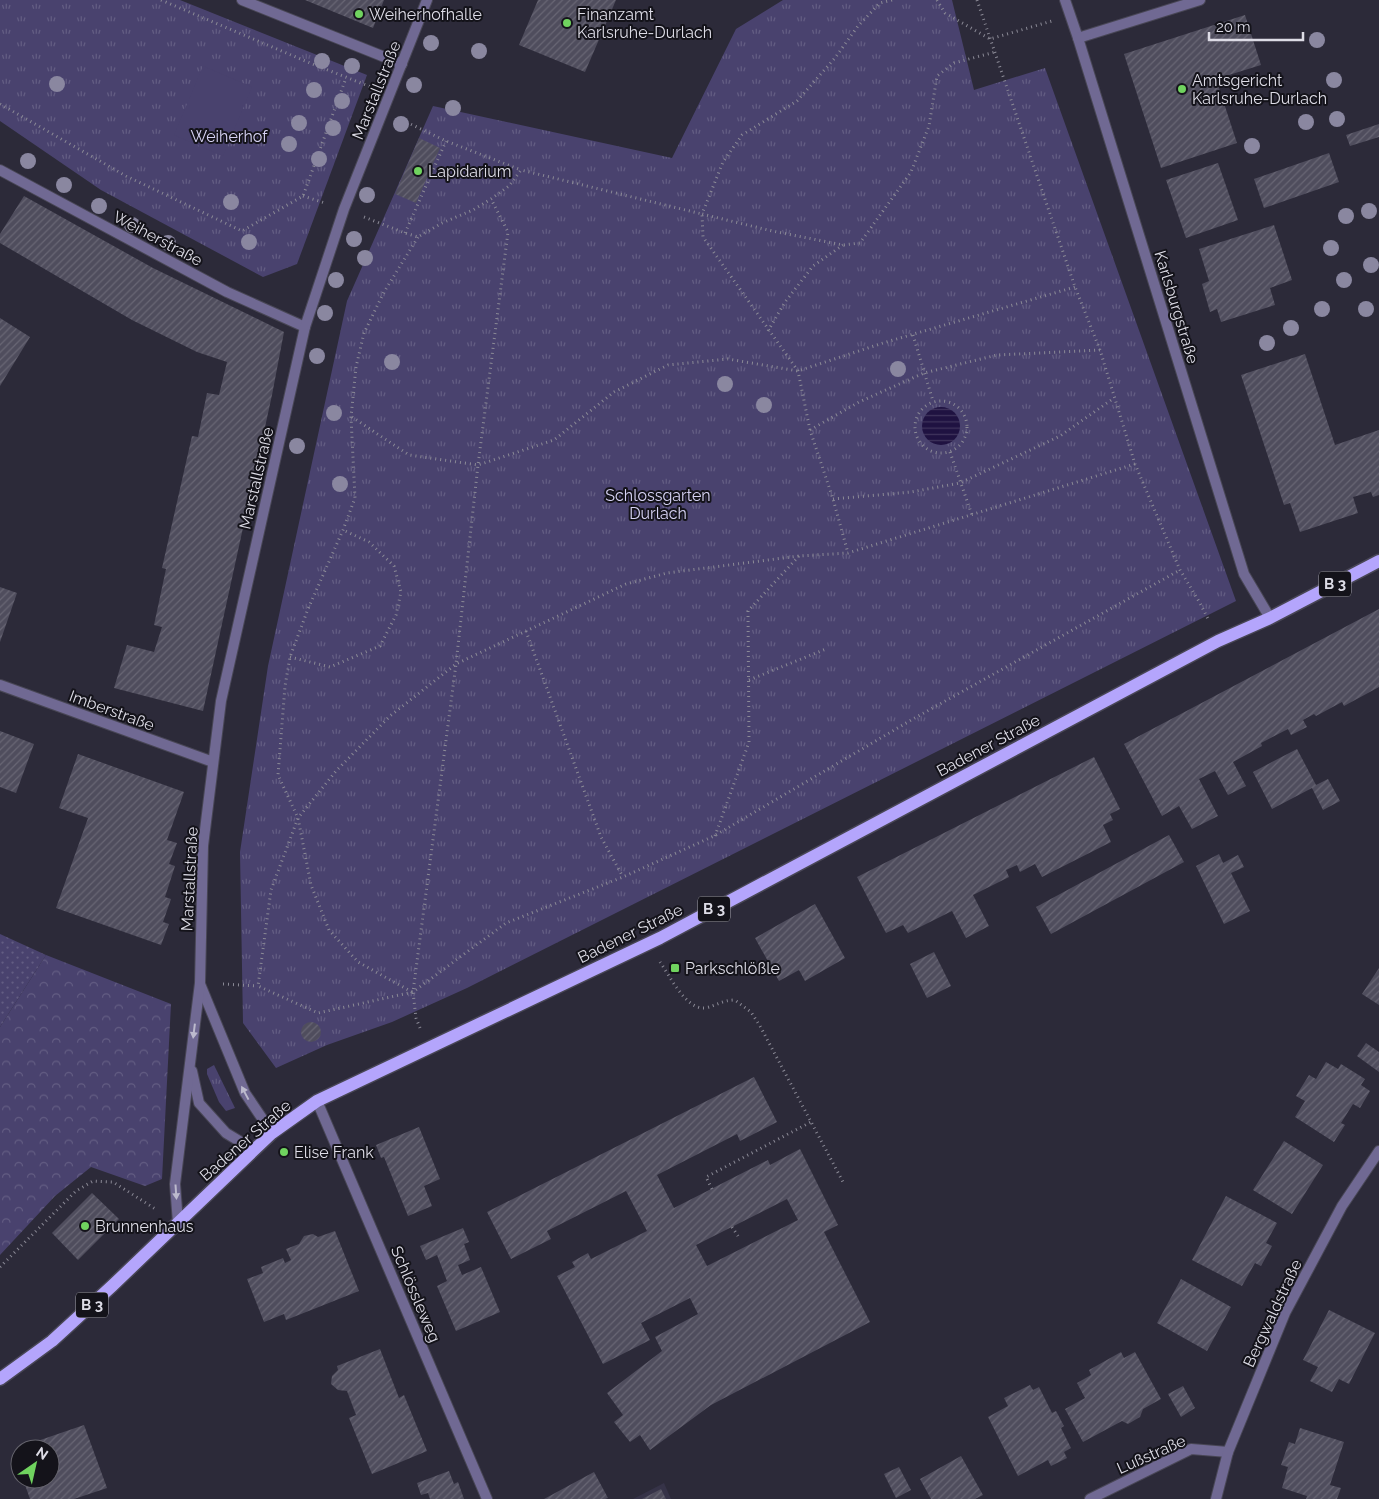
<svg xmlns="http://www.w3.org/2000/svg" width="1379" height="1499" viewBox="0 0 1379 1499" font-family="Raleway,sans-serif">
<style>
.built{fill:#363348}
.grass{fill:url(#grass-tufts)}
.forest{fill:url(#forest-crowns)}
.garden{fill:url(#garden-dots)}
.pitch{fill:#49426e}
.water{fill:url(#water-rules)}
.building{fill:url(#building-hatch);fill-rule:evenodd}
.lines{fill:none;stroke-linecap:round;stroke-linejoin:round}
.service-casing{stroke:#484655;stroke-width:12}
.minor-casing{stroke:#484655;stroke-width:12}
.primary-casing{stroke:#484655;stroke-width:15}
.path{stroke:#8b8a96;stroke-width:3;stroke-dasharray:1 4;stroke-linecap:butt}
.service{stroke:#706993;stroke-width:10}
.minor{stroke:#706993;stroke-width:10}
.primary{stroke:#b4a5fc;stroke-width:12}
.tree{fill:#8a87a0}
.oneway{fill:#bcbacd}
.poi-dot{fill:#70d35f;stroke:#14131a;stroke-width:2}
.labels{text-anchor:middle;stroke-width:4;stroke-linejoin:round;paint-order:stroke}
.shield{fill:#14131a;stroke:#a1a0a9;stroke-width:1}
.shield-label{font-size:15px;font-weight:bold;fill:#dddce6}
.poi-label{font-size:16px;fill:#dddce6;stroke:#14131a;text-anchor:start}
.street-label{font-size:16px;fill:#dddce6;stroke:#14131a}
.park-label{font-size:16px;fill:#d7d3f4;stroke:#14131a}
</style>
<defs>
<pattern id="grass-tufts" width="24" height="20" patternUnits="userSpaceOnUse" patternTransform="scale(1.25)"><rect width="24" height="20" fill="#49426e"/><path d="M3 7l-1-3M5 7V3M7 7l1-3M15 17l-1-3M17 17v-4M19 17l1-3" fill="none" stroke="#635d83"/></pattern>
<pattern id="forest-crowns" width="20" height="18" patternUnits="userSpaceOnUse" patternTransform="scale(1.25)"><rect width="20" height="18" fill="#49426e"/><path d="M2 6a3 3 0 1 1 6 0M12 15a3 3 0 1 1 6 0" fill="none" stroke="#635d83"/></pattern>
<pattern id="garden-dots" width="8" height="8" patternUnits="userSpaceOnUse" patternTransform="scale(1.25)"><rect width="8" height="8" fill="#49426e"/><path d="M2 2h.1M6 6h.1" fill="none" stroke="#635d83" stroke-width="1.8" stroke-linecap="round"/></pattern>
<pattern id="water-rules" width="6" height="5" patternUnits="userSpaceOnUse" patternTransform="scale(1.25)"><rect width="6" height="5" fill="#1f1241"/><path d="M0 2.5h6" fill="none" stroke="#3f345c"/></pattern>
<pattern id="building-hatch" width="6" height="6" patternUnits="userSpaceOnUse" patternTransform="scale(1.25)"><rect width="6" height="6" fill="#4f4d5d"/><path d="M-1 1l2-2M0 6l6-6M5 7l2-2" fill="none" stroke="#686674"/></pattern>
</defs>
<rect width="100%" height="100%" fill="#2c2a39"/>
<!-- built -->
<path class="built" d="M664 1483 671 1499H633Z"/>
<!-- grass -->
<g class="grass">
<path d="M0 0H180L367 75 297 264 263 277 101 190 0 121Z"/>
<path d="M783 0H952L974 90 1045 68 1236 601 467 988 392 1022 327 1045 276 1068 243 1023 240 852 268 666 347 301 433 106 672 158 736 29Z"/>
<path d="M214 1065 235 1108 226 1111 219 1102 207 1074V1069Z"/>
</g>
<!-- forest -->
<path class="forest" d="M46 955 171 1004 162 1179 145 1186 91 1167 55 1196 0 1255V1027Z"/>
<!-- garden -->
<path class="garden" d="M0 934 46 955 0 1027Z"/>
<!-- pitch -->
<path class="pitch" d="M203 66 252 87 223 156 174 135Z"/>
<!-- water -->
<circle class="water" cx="941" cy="426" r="19"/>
<!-- building -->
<g class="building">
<path d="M305 0H384L373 28Z"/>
<path d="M538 0H616L585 72 519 45Z"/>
<path d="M1245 15 1261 65 1216 79 1237 143 1161 168 1124 54Z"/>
<path d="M1379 124V137L1350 146 1346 135Z"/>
<path d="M419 138 440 148 416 203 395 194Z"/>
<path d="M1329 153 1339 182 1264 208 1254 179Z"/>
<path d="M1218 163 1238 220 1186 238 1166 180Z"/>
<path d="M24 196 153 268 284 332 272 395 203 711 114 688 127 645 154 652 162 627 154 625 166 569 162 568 192 436 198 437 207 393 219 395 227 362 197 352 132 320 0 243V234Z"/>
<path d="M1274 225 1292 280 1270 288 1275 305 1221 322 1217 309 1210 312 1202 284 1209 281 1199 249Z"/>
<path d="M0 318 30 337 0 386Z"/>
<path d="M1305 354 1335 445 1379 430V495L1373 497 1371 492 1353 497 1358 513 1300 532 1290 503 1284 505 1241 375Z"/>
<path d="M0 587 17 593 0 642Z"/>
<path d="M1379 609V687L1344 706 1342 702 1316 716 1314 714 1303 720 1307 727 1291 735 1288 729 1261 743 1262 746 1233 762 1246 786 1228 795 1215 771 1199 779 1218 816 1192 829 1179 806 1162 816 1124 744Z"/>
<path d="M0 731 34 744 16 793 0 787Z"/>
<path d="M1297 749 1316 785 1328 779 1340 801 1323 810 1312 788 1272 809 1253 772Z"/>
<path d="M78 754 184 792 167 840 177 843 169 864 175 866 165 897 171 899 163 922 169 924 161 945 56 908 88 818 59 808Z"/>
<path d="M1094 757 1120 809 1110 814 1113 820 1103 825 1111 842 1042 877 1035 864 1020 872 1017 865 1006 870 1009 877 973 895 989 926 966 938 952 911 908 933 903 925 886 933 857 877Z"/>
<path d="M1169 835 1184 862 1051 934 1036 907Z"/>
<path d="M1219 854 1223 863 1238 855 1244 867 1231 873 1250 911 1224 924 1196 866Z"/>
<path d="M815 904 845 958 805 981 799 970 779 981 755 938Z"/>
<path d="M934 952 951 986 927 998 910 964Z"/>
<path d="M1379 968V1005L1362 994Z"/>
<circle cx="311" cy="1032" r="10"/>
<path d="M1366 1043 1379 1052V1072L1357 1056Z"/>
<path d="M1326 1062 1338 1069 1341 1064 1365 1079 1361 1085 1370 1091 1360 1108 1353 1104 1341 1123 1345 1125 1334 1142 1295 1117 1305 1101 1296 1096 1309 1075 1316 1079Z"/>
<path d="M754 1077 777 1122 740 1141 737 1134 657 1175 674 1208 768 1160 770 1165 800 1149 838 1225 824 1232 870 1322 711 1405 650 1450 640 1435 630 1442 614 1422 623 1415 607 1393 662 1351 655 1337 698 1314 690 1298 641 1323 650 1340 603 1364 557 1276 575 1267 572 1262 588 1253 591 1259 647 1231 626 1191 547 1231 551 1239 511 1259 487 1212ZM787 1199 798 1220 707 1266 696 1245Z"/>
<path d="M419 1127 440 1179 424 1186 432 1206 408 1216 384 1157 381 1158 376 1145Z"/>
<path d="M1284 1141 1323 1165 1292 1214 1253 1190Z"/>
<path d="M92 1193 119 1219 78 1260 52 1233Z"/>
<path d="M1226 1196 1277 1223 1266 1243 1272 1246 1261 1266 1255 1263 1242 1286 1192 1260Z"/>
<path d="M463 1228 469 1242 464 1244 470 1260 458 1265 462 1275 481 1267 500 1312 456 1331 437 1286 447 1281 437 1255 426 1260 420 1246Z"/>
<path d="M335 1231 359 1291 286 1320 284 1314 264 1322 247 1279 263 1273 261 1267 283 1258 285 1263 291 1260 286 1249 299 1244 304 1236 313 1234 318 1237Z"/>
<path d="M1181 1279 1231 1307 1207 1351 1157 1323Z"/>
<path d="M1329 1310 1375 1333 1349 1384 1339 1379 1332 1392 1310 1381 1318 1367 1303 1360Z"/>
<path d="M380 1349 399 1398 404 1395 427 1451 372 1474 349 1418 356 1415 347 1391 338 1390 331 1384 332 1376 338 1370 337 1366Z"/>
<path d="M1121 1352 1124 1358 1135 1352 1161 1399 1143 1409 1140 1417 1128 1424 1122 1421 1083 1442 1065 1409 1085 1398 1077 1383 1091 1375 1089 1370Z"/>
<path d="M1030 1385 1033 1390 1039 1387 1052 1413 1056 1411 1064 1426 1061 1428 1071 1448 1064 1452 1067 1458 1051 1466 1048 1460 1018 1476 988 1417 1008 1406 1004 1398Z"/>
<path d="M1183 1386 1195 1408 1181 1417 1168 1394Z"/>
<path d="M84 1425 107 1488 74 1499H30L23 1479H50V1449H21L20 1447Z"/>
<path d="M1300 1428 1344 1442 1330 1485 1341 1488 1337 1499H1306L1307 1496 1282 1488 1288 1467 1281 1465 1289 1442 1295 1444Z"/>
<path d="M961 1456 983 1495 975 1499H931L920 1479Z"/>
<path d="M899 1467 911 1490 896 1498 884 1474Z"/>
<path d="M449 1471 454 1484 458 1482 464 1499H430L428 1493 421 1495 417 1483Z"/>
<path d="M594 1472 608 1498 605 1499H544Z"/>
<path d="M661 1489 666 1499H642Z"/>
</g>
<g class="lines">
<!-- service casing -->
<g class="service-casing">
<path id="service" d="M242 0 402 64"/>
</g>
<!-- minor casing -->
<g class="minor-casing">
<g id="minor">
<path d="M1065 0 1078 38 1244 574 1270 618"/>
<path d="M1078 38 1200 0"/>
<path d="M0 170 227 292 305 327"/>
<path d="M0 685 213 762"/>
<path d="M200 984 245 1093 272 1133"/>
<path d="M192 1071 199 1103 226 1133 254 1150"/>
<path d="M317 1101 487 1499"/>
<path d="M178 1223 175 1184 200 983 203 846 221 701 305 327 344 209 427 0"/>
<path d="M1090 1499 1191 1449 1228 1452"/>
<path d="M1216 1499 1228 1452 1285 1313 1342 1206 1379 1151"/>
</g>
</g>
<!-- primary casing -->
<g class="primary-casing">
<path id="primary" d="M0 1379 52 1341 112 1286 254 1150 272 1133 317 1101 660 938 1218 641 1270 618 1379 561"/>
</g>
<!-- path -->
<g class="path">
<path d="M161 0 310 63 371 87"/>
<path d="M892 0 880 3 858 26 835 58 797 101 742 135 723 162 702 214 772 231 843 245 860 243 911 172 929 126 937 76 954 63 995 52"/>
<path d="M937 0 945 13 990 39 1052 21"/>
<path d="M977 0 1075 287 1100 350 1135 464 1180 570 1200 603 1209 621"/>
<path d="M0 104 126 176 242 231 303 196 346 78"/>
<path d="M402 120 446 141 521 170"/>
<path d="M303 196 325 203"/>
<path d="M364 217 405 233 418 237 442 223 473 210 491 199 509 186 521 170 702 214 703 237 798 371 810 430 833 499 848 553"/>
<path d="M405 233 446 141"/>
<path d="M768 331 785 302 813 266 843 245"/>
<path d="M913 335 933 401"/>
<circle cx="941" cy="427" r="26"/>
<path d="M352 417 409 455 478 465 554 440 614 392 668 365 728 359 798 371 883 343 1075 287"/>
<path d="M810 430 859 402 924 373 997 355 1100 350"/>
<path d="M950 452 972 515"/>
<path d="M1135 464 848 553 799 556 667 573 626 584 456 664 390 716 336 771 298 818 271 890 258 986 318 1013 413 992 506 923 623 877 714 836 913 719 1180 570"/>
<path d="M833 499 911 492 960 483 1060 436 1114 398"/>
<path d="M526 631 601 837 623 877"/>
<path d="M290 657 330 667 380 646 396 615 401 592 394 566 369 542 343 530"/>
<path d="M749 680 826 649"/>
<path d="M715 836 749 742 748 611 799 556"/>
<path d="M660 962C670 976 686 1010 705 1008 716 1006 722 1000 735 1000L751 1012 760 1026 843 1182"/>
<path d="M223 984 258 986"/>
<path d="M412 992 358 962 329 930 311 885 298 818 278 775 285 686 290 657 308 609 343 530 355 498 351 417 356 367 364 333 384 292 418 237"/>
<path d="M420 1028 416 1018 413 992 456 664 478 465 508 232 491 199"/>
<path d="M712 1189 706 1177 811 1122"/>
<path d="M732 1227 738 1236"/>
<path d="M0 1267 76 1191 93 1181 113 1182 157 1210"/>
</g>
<!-- service -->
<use href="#service" class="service"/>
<!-- minor -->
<use href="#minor" class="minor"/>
<!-- primary -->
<use href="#primary" class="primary"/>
</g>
<!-- trees -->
<g class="tree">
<circle cx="1317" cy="40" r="8"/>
<circle cx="431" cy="43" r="8"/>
<circle cx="479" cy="51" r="8"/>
<circle cx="322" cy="61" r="8"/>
<circle cx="352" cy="66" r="8"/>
<circle cx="1334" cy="80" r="8"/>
<circle cx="57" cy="84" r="8"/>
<circle cx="414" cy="85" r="8"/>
<circle cx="314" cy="90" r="8"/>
<circle cx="342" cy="101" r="8"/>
<circle cx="453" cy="108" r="8"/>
<circle cx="1337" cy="119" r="8"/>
<circle cx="1306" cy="122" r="8"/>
<circle cx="299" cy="123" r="8"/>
<circle cx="401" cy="124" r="8"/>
<circle cx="333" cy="128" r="8"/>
<circle cx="289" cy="144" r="8"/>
<circle cx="1252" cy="146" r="8"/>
<circle cx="319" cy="159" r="8"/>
<circle cx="28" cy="161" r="8"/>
<circle cx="64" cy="185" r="8"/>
<circle cx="367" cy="195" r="8"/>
<circle cx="231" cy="202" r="8"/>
<circle cx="99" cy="206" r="8"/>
<circle cx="1369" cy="211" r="8"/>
<circle cx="1346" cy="216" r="8"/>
<circle cx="132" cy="225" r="8"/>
<circle cx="354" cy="239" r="8"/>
<circle cx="249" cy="242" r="8"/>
<circle cx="168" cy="243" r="8"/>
<circle cx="1331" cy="248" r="8"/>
<circle cx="365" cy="258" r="8"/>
<circle cx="1371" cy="265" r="8"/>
<circle cx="336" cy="280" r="8"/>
<circle cx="1344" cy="280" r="8"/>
<circle cx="1322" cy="309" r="8"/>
<circle cx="1366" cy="309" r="8"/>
<circle cx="325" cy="313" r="8"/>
<circle cx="1291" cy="328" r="8"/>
<circle cx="1267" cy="343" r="8"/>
<circle cx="317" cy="356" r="8"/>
<circle cx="392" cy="362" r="8"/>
<circle cx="898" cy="369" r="8"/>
<circle cx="725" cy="384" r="8"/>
<circle cx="764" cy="405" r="8"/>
<circle cx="334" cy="413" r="8"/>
<circle cx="297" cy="446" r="8"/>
<circle cx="340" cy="484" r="8"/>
</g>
<!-- one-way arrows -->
<defs><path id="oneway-solid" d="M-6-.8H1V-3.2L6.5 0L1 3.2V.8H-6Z" transform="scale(1.25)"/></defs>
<g class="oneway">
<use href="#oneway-solid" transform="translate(194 1031) rotate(97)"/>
<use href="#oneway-solid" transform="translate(245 1093) rotate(-118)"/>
<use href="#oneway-solid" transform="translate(176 1192) rotate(86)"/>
</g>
<!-- markers -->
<g class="poi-dot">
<circle cx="359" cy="14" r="5"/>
<circle cx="567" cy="23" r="5"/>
<circle cx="1182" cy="89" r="5"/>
<circle cx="418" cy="171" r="5"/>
<rect x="670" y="963" width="10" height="10" rx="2.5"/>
<circle cx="284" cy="1152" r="5"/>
<circle cx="85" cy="1226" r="5"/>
</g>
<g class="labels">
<!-- shield labels -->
<g class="shield">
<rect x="1319" y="571.5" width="32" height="25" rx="4"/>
<rect x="698" y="896.5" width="32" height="25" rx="4"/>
<rect x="76" y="1292.5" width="32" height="25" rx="4"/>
</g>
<g class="shield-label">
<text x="1335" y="589">B 3</text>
<text x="714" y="914">B 3</text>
<text x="92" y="1310">B 3</text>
</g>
<!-- poi labels -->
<g class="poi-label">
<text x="369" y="20">Weiherhofhalle</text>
<text x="577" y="20">Finanzamt<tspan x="577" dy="18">Karlsruhe-Durlach</tspan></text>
<text x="1192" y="86">Amtsgericht<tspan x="1192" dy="18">Karlsruhe-Durlach</tspan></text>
<text x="428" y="177">Lapidarium</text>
<text x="685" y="974">Parkschlößle</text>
<text x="294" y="1158">Elise Frank</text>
<text x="95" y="1232">Brunnenhaus</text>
</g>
<!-- street labels -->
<g class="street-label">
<text transform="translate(376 90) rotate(-68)" y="6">Marstallstraße</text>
<text transform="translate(158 238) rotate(28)" y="6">Weiherstraße</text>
<text transform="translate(1177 307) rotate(73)" y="6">Karlsburgstraße</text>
<text transform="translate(256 478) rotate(-77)" y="6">Marstallstraße</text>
<text transform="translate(112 710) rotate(20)" y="6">Imberstraße</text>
<text transform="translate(988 745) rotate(-28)" y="6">Badener Straße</text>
<text transform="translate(189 879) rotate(-87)" y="6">Marstallstraße</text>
<text transform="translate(630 933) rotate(-26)" y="6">Badener Straße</text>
<text transform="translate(245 1140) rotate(-41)" y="6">Badener Straße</text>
<text transform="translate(416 1294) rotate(67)" y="6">Schlössleweg</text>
<text transform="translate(1272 1313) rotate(-65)" y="6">Bergwaldstraße</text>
<text transform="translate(1151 1454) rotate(-24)" y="6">Lußstraße</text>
</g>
<!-- park labels -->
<g class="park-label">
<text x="229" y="142">Weiherhof</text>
<text x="658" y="501">Schlossgarten<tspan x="658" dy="18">Durlach</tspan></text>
</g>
</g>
<!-- north arrow -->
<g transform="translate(35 1464) rotate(34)"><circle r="24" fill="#14131a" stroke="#64636c"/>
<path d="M0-4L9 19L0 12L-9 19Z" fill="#70d35f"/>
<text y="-8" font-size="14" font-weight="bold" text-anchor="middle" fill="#dddce6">N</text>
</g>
<!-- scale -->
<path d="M1209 32v8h94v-8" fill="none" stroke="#dddce6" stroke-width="2.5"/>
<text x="1216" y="32" font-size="15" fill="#dddce6" stroke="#14131a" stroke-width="4" paint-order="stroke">20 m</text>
</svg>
